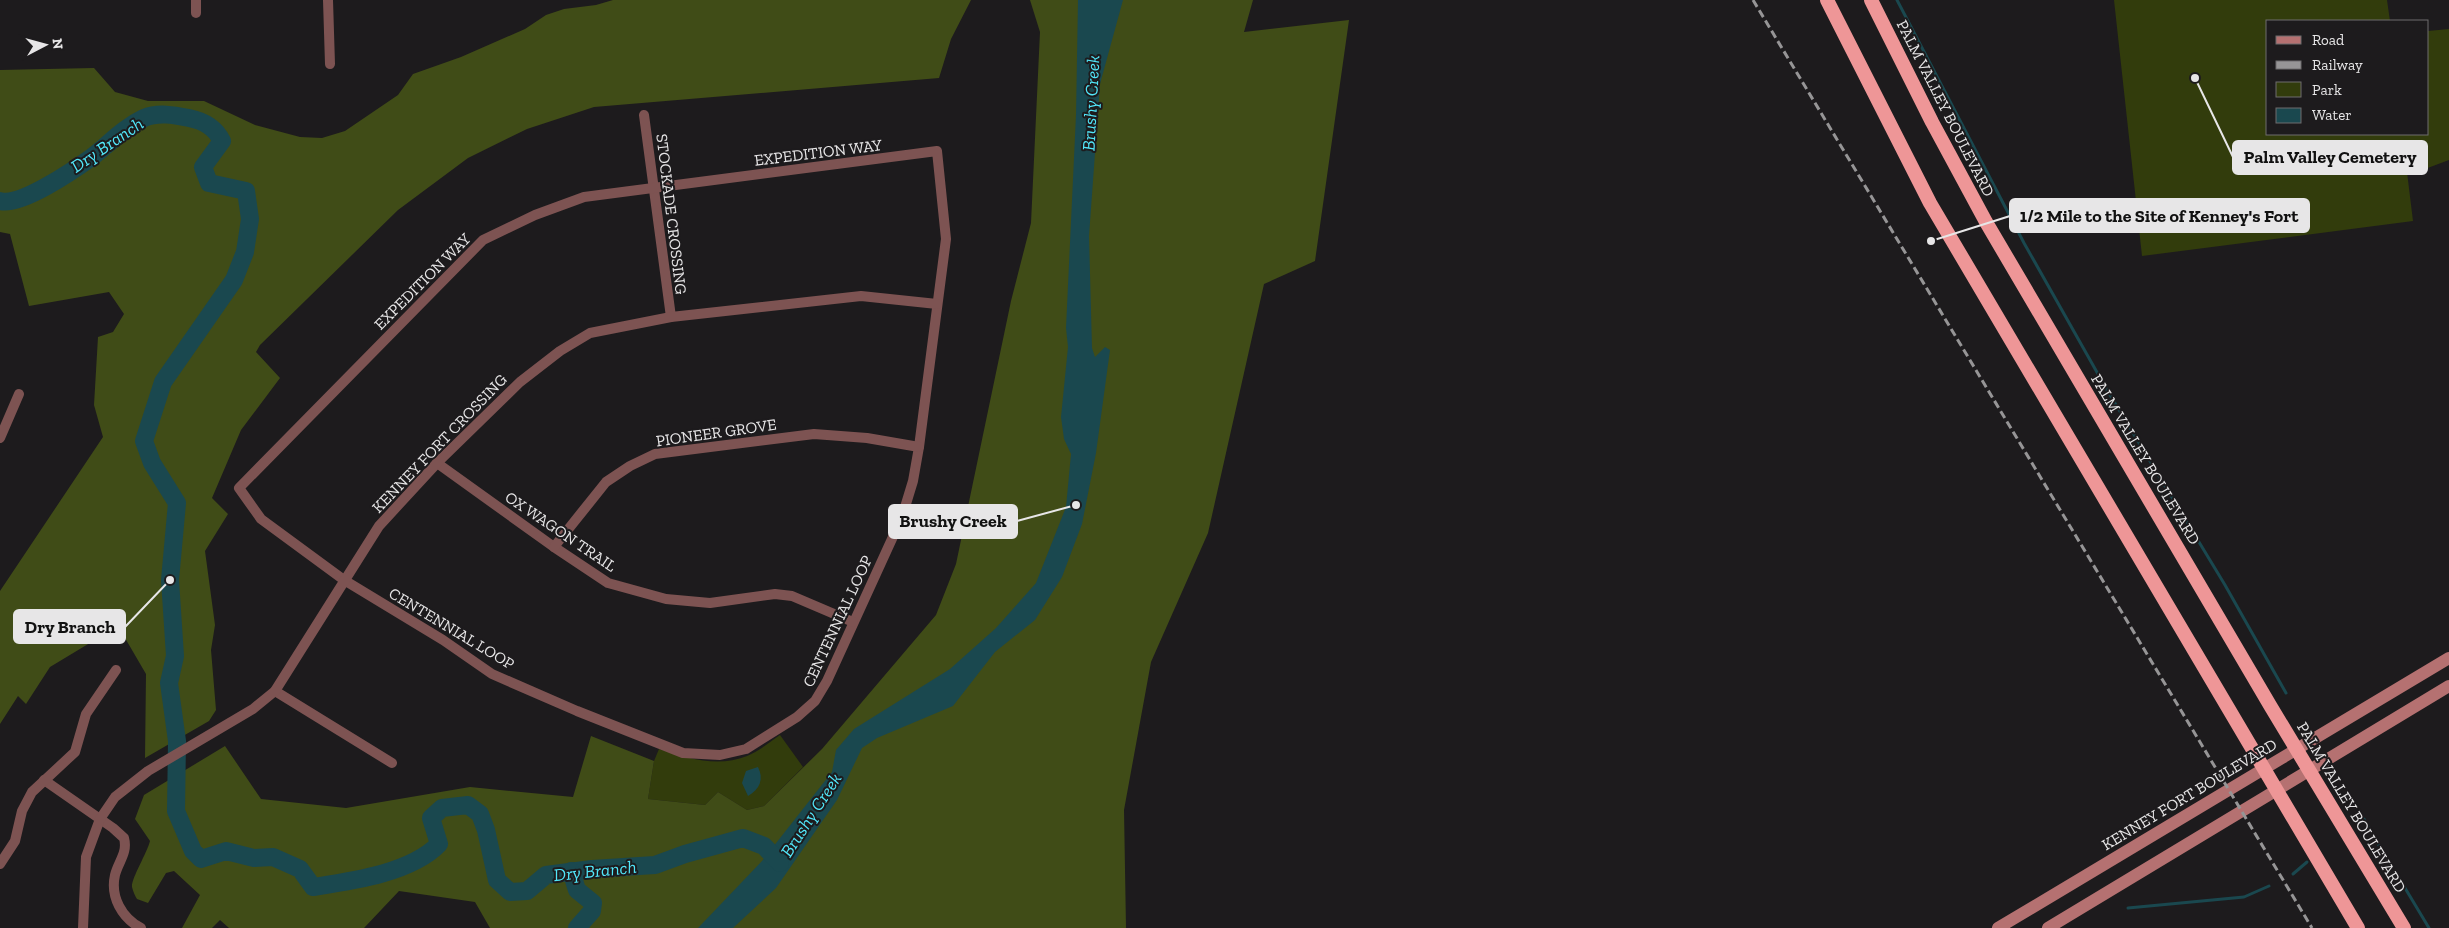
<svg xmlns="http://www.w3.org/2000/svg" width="2449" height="928" viewBox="0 0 2449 928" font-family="'Zilla Slab',serif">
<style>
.green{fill:#323c0c}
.forest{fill:#404c17}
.water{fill:#1a484f}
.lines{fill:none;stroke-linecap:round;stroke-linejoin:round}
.stream{stroke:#1a484f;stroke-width:3}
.river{stroke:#1a484f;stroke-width:18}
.minor{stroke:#7d5352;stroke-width:10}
.secondary{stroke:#b57171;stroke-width:12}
.trunk{stroke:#ee9697;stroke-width:14}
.rail{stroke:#969596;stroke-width:3;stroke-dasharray:8 4;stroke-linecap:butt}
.labels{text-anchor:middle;stroke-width:4;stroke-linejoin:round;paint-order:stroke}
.street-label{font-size:16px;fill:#e7e6e7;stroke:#1d1b1d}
.water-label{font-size:18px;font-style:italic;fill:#52e7fa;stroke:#1d1b1d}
.leader{fill:none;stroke:#e7e6e7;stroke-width:2}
.callout-dot{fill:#e7e6e7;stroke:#1d1b1d;stroke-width:2}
.callout{fill:#e7e6e7;stroke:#e7e6e7;stroke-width:2}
.callout-label{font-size:18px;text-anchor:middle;font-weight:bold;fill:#111}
</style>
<rect width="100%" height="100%" fill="#1d1b1d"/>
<!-- green -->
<g class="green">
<path d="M2114 0H2387L2390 21H2268V134H2428V31L2449 29V160L2425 169 2407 172 2413 221 2142 256Z"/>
<path d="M780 735 803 767 764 806 747 810 718 792 705 805 648 799 654 761 659 749C688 758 717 768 747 756 759 751 770 742 780 735Z"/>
</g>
<!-- forest -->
<g class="forest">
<path d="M613 0H971L951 39 939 78 594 107 527 129 468 158 398 210 260 345 256 352 280 378 241 430 212 498 228 514 205 551 215 625 211 650 216 710 209 721 145 758 146 674 118 626 50 667 26 704 18 696 0 724V591L103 437 94 405 98 337 113 332 124 314 109 292 29 306 10 234 0 232V70L94 68 115 92 148 101H204L255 125 300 137 322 138 345 131 398 95 413 74 461 57 525 29 546 15 564 9 596 5Z"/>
<path d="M1030 0H1253L1244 32 1349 20 1315 261 1264 284 1208 533 1151 662 1124 810 1126 928H490L475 902 399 891 364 928H229L220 920 212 928H182L200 895 174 871 166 873 148 903 137 899C135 896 133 891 132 887 131 879 147 853 150 841L135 819 144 795 225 746 261 799 346 808 470 787 573 797 591 736 654 761 648 799 705 805 718 792 747 810 764 806 822 749 936 615 956 564 1011 301 1031 223 1040 32Z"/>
</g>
<!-- water -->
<g class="water">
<path d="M1078 0H1123L1100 84 1089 236 1092 348 1095 357 1105 347 1110 350 1096 453 1082 524 1062 577 1035 620 995 652 953 706 877 738 862 748 837 800 776 888 733 928H698L762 861 832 772 836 750 854 729 950 669 996 628 1036 583 1066 507 1071 454 1064 439 1061 417 1068 347 1066 328 1076 115Z"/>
<path d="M758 767C764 779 760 789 748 796L742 783 746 771Z"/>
</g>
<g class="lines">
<!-- stream -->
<g class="stream">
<path d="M1897 0 2024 243 2107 390 2225 585 2286 693"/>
<path d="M2364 819 2381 849"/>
<path d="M2293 874 2307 862"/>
<path d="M2399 878 2429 928"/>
<path d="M2128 908 2244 897 2269 886"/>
</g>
<!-- river -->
<g class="river">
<path d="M0 201C20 207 74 170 92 157 109 144 123 128 144 118 158 112 174 115 189 118 204 121 215 127 222 141L203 167 209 183 246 191 250 219 245 252 234 280 163 382 144 441 152 463 177 503 170 580 175 656 169 683 177 741 176 811 193 851 201 859 226 851 254 858 273 857 300 869 313 887C352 881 411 873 439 844L431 818 442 808 468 805 480 814 486 830 497 880 510 892 527 891 546 875 592 869 655 865 685 854 743 838 764 846 780 863"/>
<path d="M571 871 577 890 593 903 592 911 577 928"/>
</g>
<!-- minor -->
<g class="minor">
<path d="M328 0 330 64"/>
<path d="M196 13V0"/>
<path d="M644 115 671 317"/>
<path d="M937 151 946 239 919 447 913 481 902 517 827 681 815 701 797 717 746 749 720 755 683 753 577 711 492 674 443 640 344 580 261 519 239 488 483 240 535 215 584 197Z"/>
<path d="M0 438 19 394"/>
<path d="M437 463 554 547 608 583 666 599 710 603 775 594 792 596 853 622"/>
<path d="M554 547 606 482 630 466 655 454 814 434 867 438 919 447"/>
<path d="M275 691 392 763"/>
<path d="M44 780 113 828 124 838C128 853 118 862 115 875 110 897 122 918 141 928"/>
<path d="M0 864 15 841 22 811 32 792 75 752 86 714 116 670"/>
<path d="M83 928 86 857 100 819 115 797 148 771 253 709 275 691 379 526 437 463 520 382 560 351 590 333 671 317 861 296 937 304"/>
</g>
<!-- secondary -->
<g class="secondary">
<path d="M1998 928 2449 658"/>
<path d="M2048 928 2449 686"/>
</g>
<!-- trunk -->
<g class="trunk">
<path d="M1827 0 1930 203 2358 928"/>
<path d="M1871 0 1932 122 1986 222 2271 707 2404 928"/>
</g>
<!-- rail -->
<path class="rail" d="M1753 0 2312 928"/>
</g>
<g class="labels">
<!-- street labels -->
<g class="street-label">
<text transform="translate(1946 108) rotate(63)" y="6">PALM VALLEY BOULEVARD</text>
<text transform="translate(818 152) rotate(-7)" y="6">EXPEDITION WAY</text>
<text transform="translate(672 214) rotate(83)" y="6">STOCKADE CROSSING</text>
<text transform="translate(422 281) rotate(-45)" y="6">EXPEDITION WAY</text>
<text transform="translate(716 432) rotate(-8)" y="6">PIONEER GROVE</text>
<text transform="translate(439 443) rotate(-46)" y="6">KENNEY FORT CROSSING</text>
<text transform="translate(2146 459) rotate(59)" y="6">PALM VALLEY BOULEVARD</text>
<text transform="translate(561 531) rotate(34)" y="6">OX WAGON TRAIL</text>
<text transform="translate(837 621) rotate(-65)" y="6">CENTENNIAL LOOP</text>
<text transform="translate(452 628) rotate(31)" y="6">CENTENNIAL LOOP</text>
<text transform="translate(2189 794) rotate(-31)" y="6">KENNEY FORT BOULEVARD</text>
<text transform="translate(2352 807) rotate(59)" y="6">PALM VALLEY BOULEVARD</text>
</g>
<!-- water labels -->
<g class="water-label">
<text transform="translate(1091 103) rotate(-87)" y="6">Brushy Creek</text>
<text transform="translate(107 145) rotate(-34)" y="6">Dry Branch</text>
<text transform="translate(811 815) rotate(-57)" y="6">Brushy Creek</text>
<text transform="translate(595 871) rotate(-6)" y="6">Dry Branch</text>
</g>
</g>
<!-- callouts -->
<path class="leader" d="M2195 78L2233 157M1931 241L2010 216M1076 505L1017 521M170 580L125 627"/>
<g class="callout-dot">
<circle cx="2195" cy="78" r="5"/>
<circle cx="1931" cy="241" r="5"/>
<circle cx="1076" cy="505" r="5"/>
<circle cx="170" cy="580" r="5"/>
</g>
<g class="callout">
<rect x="2233" y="141" width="194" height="33" rx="5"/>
<rect x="2010" y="199" width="299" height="33" rx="5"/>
<rect x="889" y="505" width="128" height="33" rx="5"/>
<rect x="14" y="610" width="111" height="33" rx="5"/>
</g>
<g class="callout-label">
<text x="2330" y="163">Palm Valley Cemetery</text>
<text x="2159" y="222">1/2 Mile to the Site of Kenney's Fort</text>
<text x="953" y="527">Brushy Creek</text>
<text x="70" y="633">Dry Branch</text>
</g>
<!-- legend -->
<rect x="2266" y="20" width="162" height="115" fill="#1d1b1d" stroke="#6e6c6e"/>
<rect x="2276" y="36" width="25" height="8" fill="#b57171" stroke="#6e6c6e"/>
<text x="2312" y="45" font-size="15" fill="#e7e6e7">Road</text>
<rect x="2276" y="61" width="25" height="8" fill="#969596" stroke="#6e6c6e"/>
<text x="2312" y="70" font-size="15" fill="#e7e6e7">Railway</text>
<rect x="2276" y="82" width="25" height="15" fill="#323c0c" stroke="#6e6c6e"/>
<text x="2312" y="95" font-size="15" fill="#e7e6e7">Park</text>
<rect x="2276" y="108" width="25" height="15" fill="#1a484f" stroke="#6e6c6e"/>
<text x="2312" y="120" font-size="15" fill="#e7e6e7">Water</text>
<!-- north arrow -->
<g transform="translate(45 45) rotate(84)" stroke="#1d1b1d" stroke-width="4" paint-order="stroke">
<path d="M0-4L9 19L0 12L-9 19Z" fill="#e7e6e7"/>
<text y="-8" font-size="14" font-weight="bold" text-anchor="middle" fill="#e7e6e7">N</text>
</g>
</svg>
